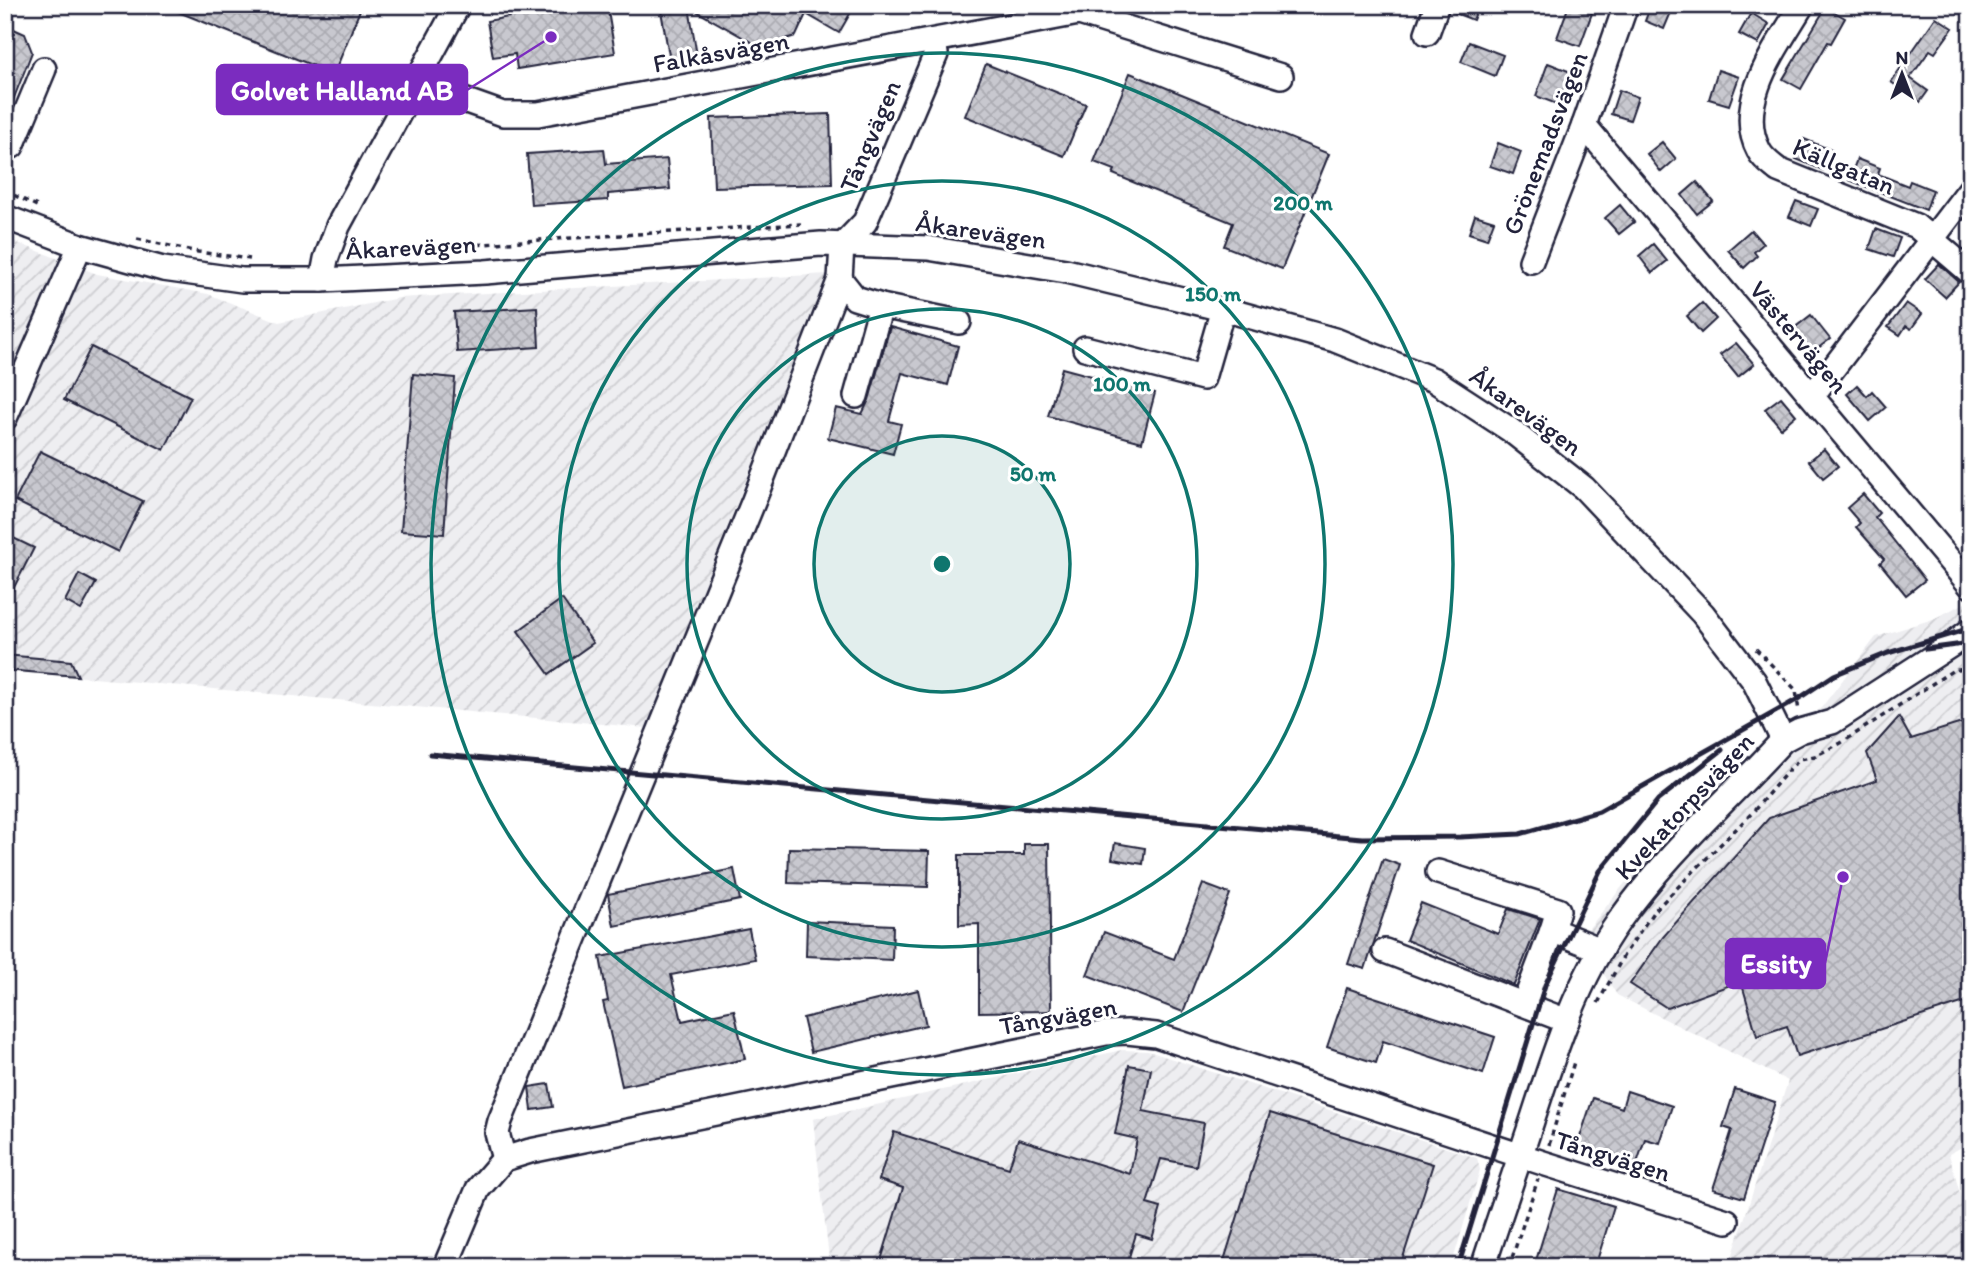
<svg xmlns="http://www.w3.org/2000/svg" width="1976" height="1272" viewBox="0 0 1976 1272" font-family="Itim,sans-serif">
<style>
.industrial{fill:url(#industrial-furrows)}
.building{fill:url(#building-cross-hatch);stroke:#22223b;stroke-width:2}
.lines{fill:none;stroke-linecap:round;stroke-linejoin:round}
.minor-casing{stroke:#22223b;stroke-width:28}
.path{stroke:#22223b;stroke-width:3.5;stroke-dasharray:5 5;stroke-linecap:butt}
.minor{stroke:#fff;stroke-width:23}
.rail{stroke:#22223b;stroke-width:5}
.ring{fill:none;stroke:#0f766e;stroke-width:3.5}
.labels{text-anchor:middle;stroke-width:6;stroke-linejoin:round;paint-order:stroke}
.street-label{font-size:26px;fill:#22223b;stroke:#fff}
.centre{fill:#0f766e;stroke:#fff;stroke-width:3.5}
.ring-label{font-size:21px;text-anchor:middle;font-weight:bold;fill:#0f766e;stroke:#fff;stroke-width:6;stroke-linejoin:round;paint-order:stroke}
.leader{fill:none;stroke:#7b2cbf;stroke-width:2.5}
.callout-dot{fill:#7b2cbf;stroke:#fff;stroke-width:2.5}
.callout{fill:#7b2cbf;stroke:#7b2cbf;stroke-width:2.5}
.callout-label{font-size:28px;text-anchor:middle;font-weight:bold;fill:#fff}
</style>
<defs>
<pattern id="industrial-furrows" width="10" height="10" patternUnits="userSpaceOnUse" patternTransform="scale(1.75)"><rect width="10" height="10" fill="#eeeef1"/><path d="M-1 1l2-2M0 10L10 0M9 11l2-2" fill="none" stroke="#ccccd0"/></pattern>
<pattern id="building-cross-hatch" width="8" height="8" patternUnits="userSpaceOnUse" patternTransform="scale(1.75)"><rect width="8" height="8" fill="#c8c8cf"/><path d="M0 0l8 8M0 8l8-8" fill="none" stroke="#acacb3"/></pattern>
</defs>
<rect width="100%" height="100%" fill="#fff"/>
<filter id="ink" filterUnits="userSpaceOnUse"><feTurbulence type="fractalNoise" baseFrequency=".0143" numOctaves="2"/><feDisplacementMap in="SourceGraphic" scale="14" xChannelSelector="R" yChannelSelector="G"/><feConvolveMatrix kernelMatrix="1 2 1 2 8 2 1 2 1" color-interpolation-filters="sRGB"/></filter>
<g filter="url(#ink)">
<!-- industrial -->
<g class="industrial">
<path d="M5 238 97 274 208 294 279 322 399 298 828 274 647 728 5 670Z"/>
<path d="M1971 600V1142L1949 1154 1971 1233V1267H1729L1788 1081 1617 995 1581 938 1665 833 1743 762 1821 708 1876 637 1933 619Z"/>
<path d="M1122 1050 1148 1051 1477 1158 1480 1170 1451 1267H830L813 1119Z"/>
</g>
<!-- building -->
<g class="building">
<path d="M161 5H362L334 74Z"/>
<path d="M507 5H607L615 53 517 69 515 54 493 57 487 21 509 17Z"/>
<path d="M686 5H855L839 33 806 14 796 36 760 47 689 7 697 56 670 61 661 11 688 6Z"/>
<path d="M1451 5H1479L1473 20 1450 11Z"/>
<path d="M1569 5 1592 13 1580 46 1557 38Z"/>
<path d="M1651 5H1674L1664 29 1645 21Z"/>
<path d="M1826 7 1845 18 1831 43 1828 42 1801 89 1783 79Z"/>
<path d="M1751 13 1769 24 1758 44 1739 34Z"/>
<path d="M1936 17 1953 28 1935 53 1930 50 1910 78 1928 91 1920 102 1891 82Z"/>
<path d="M5 25 25 34 32 52 6 118Z"/>
<path d="M1469 42 1503 55 1495 76 1461 62Z"/>
<path d="M1548 63 1571 72 1559 105 1536 96Z"/>
<path d="M986 64 1086 104 1064 156 965 116Z"/>
<path d="M1718 70 1739 77 1729 105 1709 99Z"/>
<path d="M1130 73 1329 154 1282 269 1224 246 1233 223 1113 174 1115 170 1094 162Z"/>
<path d="M1619 90 1638 97 1630 120 1611 114Z"/>
<path d="M830 114 832 184 714 187 711 118Z"/>
<path d="M1804 139 1831 150 1823 170 1796 159Z"/>
<path d="M1662 142 1676 159 1661 172 1647 154Z"/>
<path d="M1498 143 1521 152 1513 174 1490 166Z"/>
<path d="M604 149 606 164 667 159 670 189 608 194V200L531 205 527 154Z"/>
<path d="M1857 159 1880 168 1878 174 1908 186 1910 181 1933 190 1926 210 1849 180Z"/>
<path d="M1697 182 1713 201 1697 214 1682 195Z"/>
<path d="M1796 201 1818 209 1811 226 1789 217Z"/>
<path d="M1620 205 1634 222 1619 234 1605 218Z"/>
<path d="M1475 215 1494 221 1487 239 1469 233Z"/>
<path d="M1876 229 1900 238 1893 257 1869 249Z"/>
<path d="M1751 230 1763 244 1754 252 1757 256 1744 268 1728 250Z"/>
<path d="M1653 244 1667 261 1652 273 1639 256Z"/>
<path d="M1939 264 1959 282 1945 297 1925 279Z"/>
<path d="M1702 303 1716 319 1701 333 1687 316Z"/>
<path d="M1906 303 1922 314 1911 329 1906 326 1900 335 1888 327Z"/>
<path d="M537 307 539 347 457 352 454 312Z"/>
<path d="M1811 315 1830 339 1813 352 1793 329Z"/>
<path d="M890 327 958 346 948 385 902 373 889 421 901 424 893 454 828 438 836 408 862 414 869 400Z"/>
<path d="M1736 343 1754 364 1738 377 1720 355Z"/>
<path d="M91 347 191 397 164 450 64 400Z"/>
<path d="M1062 368 1155 393 1142 442 1048 416Z"/>
<path d="M413 374 455 378 444 534 401 531Z"/>
<path d="M1857 385 1867 396 1872 391 1886 407 1870 421 1847 394Z"/>
<path d="M1781 397 1796 415 1781 428 1765 409Z"/>
<path d="M1824 449 1838 466 1823 478 1809 461Z"/>
<path d="M40 451 143 501 118 552 15 501Z"/>
<path d="M1863 494 1879 513 1875 517 1925 580 1906 595 1880 563 1884 559 1856 527 1860 523 1847 508Z"/>
<path d="M5 534 34 548 5 605Z"/>
<path d="M79 574 96 583 81 610 65 601Z"/>
<path d="M562 599 593 643 549 674 518 631Z"/>
<path d="M5 655 71 661 78 676 5 670Z"/>
<path d="M1899 717 1911 739 1971 720V1000L1797 1056 1787 1026 1757 1036 1741 981 1667 1008 1630 984 1663 937 1769 818 1877 780 1867 753Z"/>
<path d="M1115 843 1145 848 1143 864 1112 859Z"/>
<path d="M1024 844H1049L1051 1011 979 1012V924L959 925V855H1024Z"/>
<path d="M789 848 929 851 928 887 788 883Z"/>
<path d="M1383 859 1400 865 1365 969 1348 964Z"/>
<path d="M734 869 740 900 614 926 608 894Z"/>
<path d="M1203 884 1230 894 1183 1012 1087 975 1104 932 1174 959Z"/>
<path d="M1421 903 1498 934 1508 909 1540 919 1514 985 1406 940Z"/>
<path d="M807 921 893 925 892 960 806 956Z"/>
<path d="M749 929 755 959 671 975 682 1021 734 1010 745 1059 622 1086 603 1002 608 1001 600 957Z"/>
<path d="M1347 988 1495 1037 1483 1074 1383 1041 1376 1063 1327 1047Z"/>
<path d="M918 990 926 1025 811 1052 803 1018Z"/>
<path d="M1129 1065 1151 1069 1143 1111 1204 1123 1196 1166 1161 1159 1147 1204 1161 1208 1152 1239 1136 1234 1126 1267H879L903 1188 879 1180 894 1132 1009 1168 1018 1139 1130 1174 1137 1139 1115 1134Z"/>
<path d="M549 1084 553 1107 532 1110 529 1087Z"/>
<path d="M1735 1089 1775 1102 1744 1198 1713 1189 1732 1130 1723 1127Z"/>
<path d="M1627 1091 1672 1106 1660 1143 1645 1139 1635 1169 1576 1149 1593 1098 1622 1108Z"/>
<path d="M1270 1113 1433 1164 1400 1267H1222Z"/>
<path d="M1558 1189 1614 1206 1595 1267H1534Z"/>
</g>
<g class="lines">
<!-- minor casing -->
<g class="minor-casing">
<g id="minor">
<path d="M1802 5C1778 46 1733 103 1759 151 1763 159 1772 165 1778 170L1916 226 1971 273"/>
<path d="M1427 33 1437 5"/>
<path d="M416 83 503 114H538L1079 13 1281 76"/>
<path d="M1584 125 1971 586"/>
<path d="M12 146 44 69"/>
<path d="M5 217 80 246 163 269 242 280H322L485 272 821 244 928 248 1066 271 1223 309 1335 340 1434 380 1509 429 1584 488 1703 614 1754 681 1783 740"/>
<path d="M1531 261 1584 125 1626 5"/>
<path d="M840 279 855 298 881 306 959 322"/>
<path d="M322 280 326 259 338 226 458 5"/>
<path d="M1085 348 1203 378 1223 309"/>
<path d="M856 396 881 306"/>
<path d="M1812 396 1971 188"/>
<path d="M5 418 80 246"/>
<path d="M1438 872 1558 910 1552 930 1601 950"/>
<path d="M1385 951 1567 1021"/>
<path d="M1524 1004 1552 930"/>
<path d="M504 1159 497 1133 500 1121 754 500 840 279 842 246 865 222 936 54 934 41"/>
<path d="M445 1267 478 1189 504 1159 530 1151 1106 1033 1127 1032 1156 1035 1543 1163 1727 1221"/>
<path d="M1483 1267C1499 1218 1516 1169 1532 1121 1554 1053 1577 980 1619 921 1668 852 1726 802 1783 740L1800 731 1832 722 1951 645 1971 630"/>
</g>
</g>
<!-- path -->
<g class="path">
<path d="M5 191 37 206"/>
<path d="M137 239 198 252 250 259"/>
<path d="M348 257 507 242 801 224"/>
<path d="M1756 649 1796 690 1799 712"/>
<path d="M1598 1003 1624 955 1654 911 1752 813 1792 766 1801 759 1815 756 1841 743 1952 671 1971 668"/>
<path d="M1549 1145 1574 1062"/>
<path d="M1509 1267 1538 1179"/>
</g>
<!-- minor -->
<use href="#minor" class="minor"/>
<!-- rail -->
<g class="rail">
<path d="M1926 649 1971 643"/>
<path d="M430 754 1362 838 1460 837 1520 834 1599 811 1798 699 1834 675 1888 653 1971 628"/>
<path d="M1458 1267 1545 985 1600 871 1658 800 1722 750"/>
</g>
</g>
</g>
<!-- distance rings -->
<circle cx="942" cy="564" r="128" fill="#0f766e" fill-opacity=".12"/>
<g class="ring">
<circle cx="942" cy="564" r="128"/>
<circle cx="942" cy="564" r="255"/>
<circle cx="942" cy="564" r="383"/>
<circle cx="942" cy="564" r="511"/>
</g>
<g class="labels">
<!-- street labels -->
<g class="street-label">
<text transform="translate(721 52) rotate(-10)" y="9">Falkåsvägen</text>
<text transform="translate(870 136) rotate(-67)" y="9">Tångvägen</text>
<text transform="translate(1545 143) rotate(-69)" y="9">Grönemadsvägen</text>
<text transform="translate(1844 166) rotate(23)" y="9">Källgatan</text>
<text transform="translate(981 231) rotate(8)" y="9">Åkarevägen</text>
<text transform="translate(411 247) rotate(-3)" y="9">Åkarevägen</text>
<text transform="translate(1799 337) rotate(50)" y="9">Västervägen</text>
<text transform="translate(1526 411) rotate(36)" y="9">Åkarevägen</text>
<text transform="translate(1684 806) rotate(-47)" y="9">Kvekatorpsvägen</text>
<text transform="translate(1058 1016) rotate(-10)" y="9">Tångvägen</text>
<text transform="translate(1613 1156) rotate(17)" y="9">Tångvägen</text>
</g>
</g>
<circle cx="942" cy="564" r="10" class="centre"/>
<g class="ring-label">
<text x="1303" y="210">200 m</text>
<text x="1213" y="301">150 m</text>
<text x="1122" y="391">100 m</text>
<text x="1033" y="481">50 m</text>
</g>
<!-- callouts -->
<path class="leader" d="M551 37L467 90M1843 877L1825 963"/>
<g class="callout-dot">
<circle cx="551" cy="37" r="7"/>
<circle cx="1843" cy="877" r="7"/>
</g>
<g class="callout">
<rect x="217" y="65" width="250" height="49" rx="7"/>
<rect x="1726" y="939" width="99" height="49" rx="7"/>
</g>
<g class="callout-label">
<text x="342" y="100">Golvet Halland AB</text>
<text x="1776" y="973">Essity</text>
</g>
<!-- margin -->
<rect width="1976" height="1272" fill="none" stroke="#fff" stroke-width="28"/>
<rect x="14" y="14" width="1948" height="1244" fill="none" stroke="#22223b" stroke-width="2.5" filter="url(#ink)"/>
<!-- north arrow -->
<g transform="translate(1902 74)" stroke="#ffffff" stroke-width="5" paint-order="stroke">
<path d="M0-5L12 26L0 18L-12 26Z" fill="#22223b"/>
<text y="-10" font-size="19" font-weight="bold" text-anchor="middle" fill="#22223b">N</text>
</g>
</svg>
